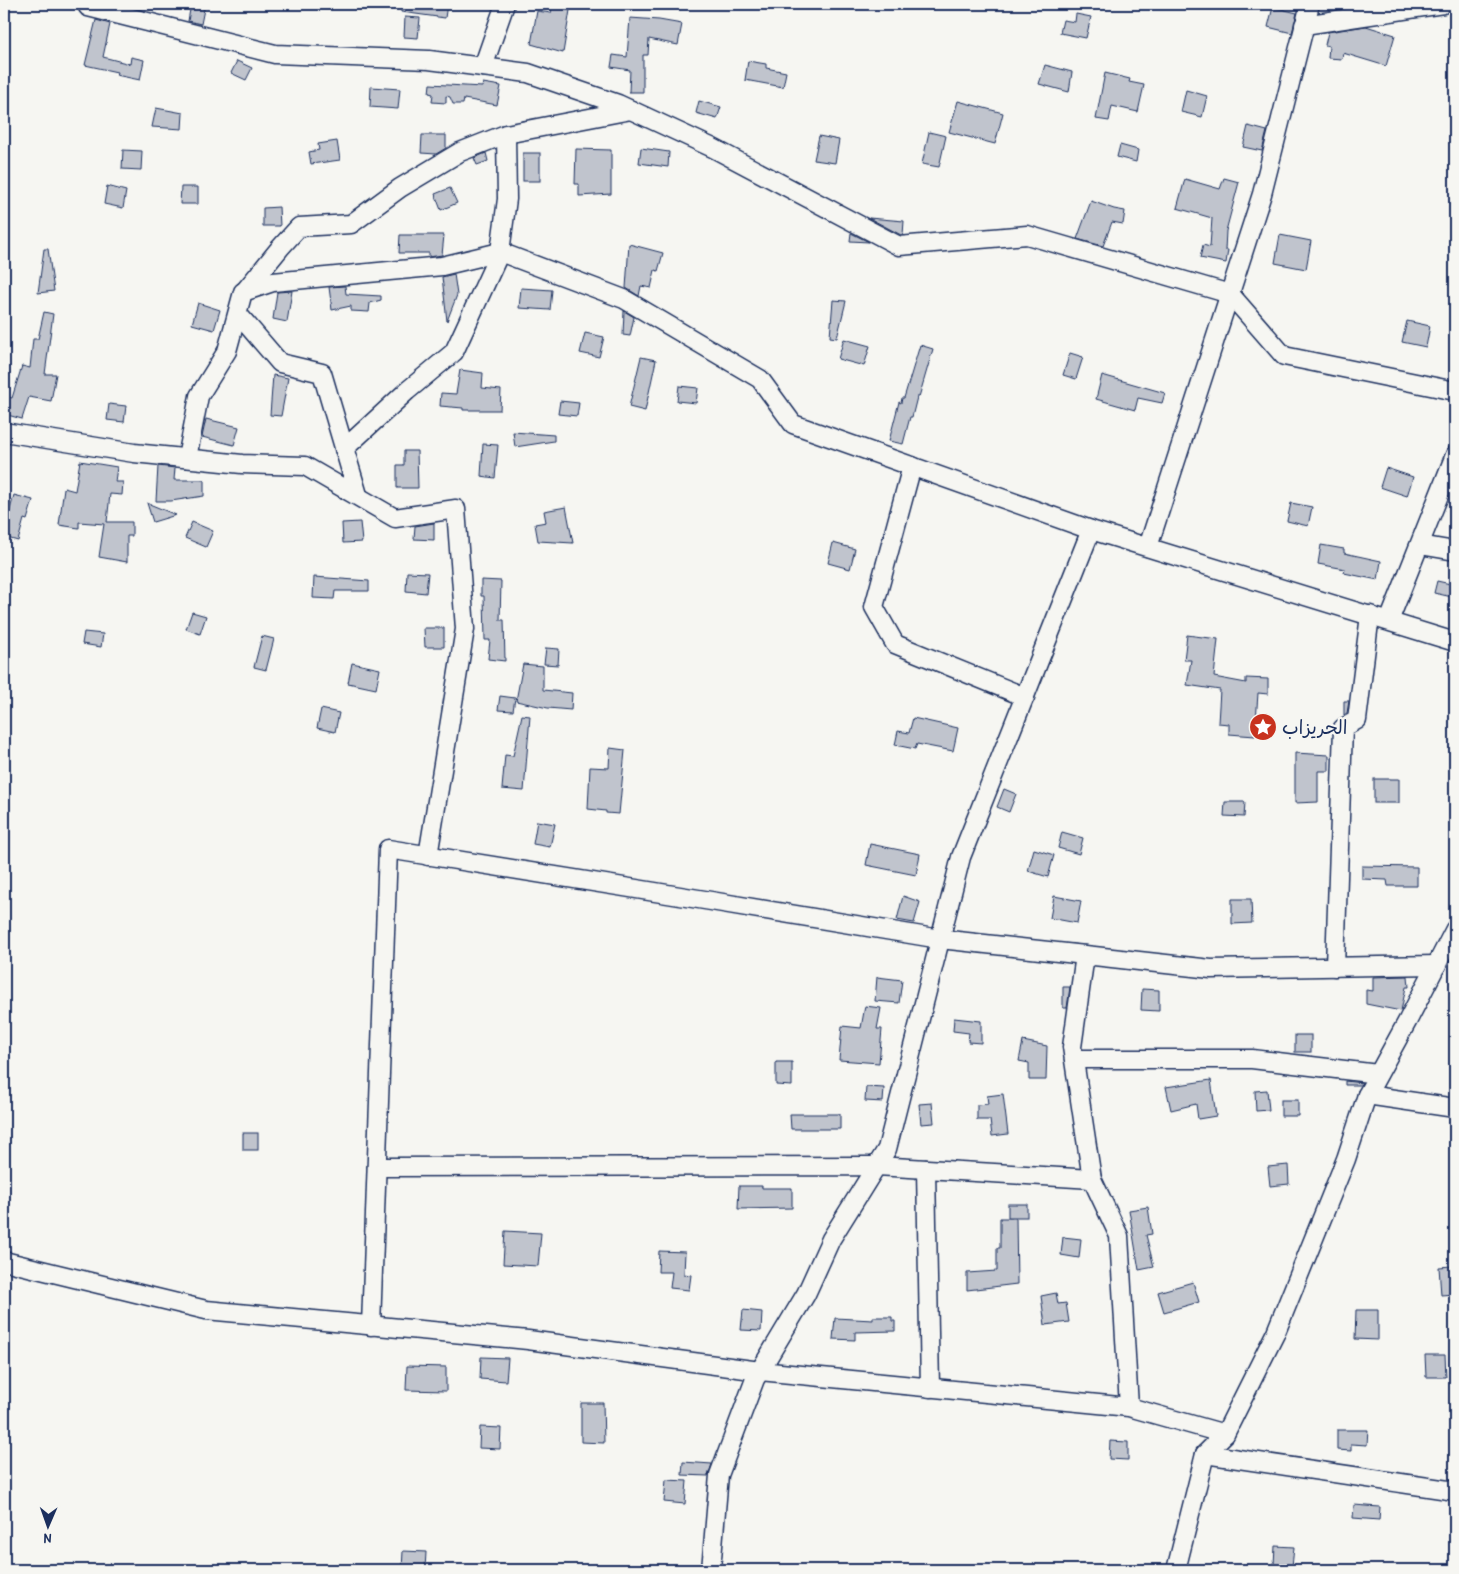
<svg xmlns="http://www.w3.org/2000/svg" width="1459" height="1574" viewBox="0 0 1459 1574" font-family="'Patrick Hand','Playpen Sans Arabic',sans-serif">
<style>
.building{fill:#c0c4cd;stroke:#1b2f5e}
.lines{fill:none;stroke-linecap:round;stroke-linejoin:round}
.minor-casing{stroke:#1b2f5e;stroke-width:21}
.minor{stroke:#f6f6f2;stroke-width:18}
.labels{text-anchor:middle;stroke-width:4.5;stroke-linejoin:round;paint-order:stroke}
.poi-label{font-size:19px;fill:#1b2f5e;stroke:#f6f6f2;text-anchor:start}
</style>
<rect width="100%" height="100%" fill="#f6f6f2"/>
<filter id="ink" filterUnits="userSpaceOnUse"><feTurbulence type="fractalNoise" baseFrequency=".02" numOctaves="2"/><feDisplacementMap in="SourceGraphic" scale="10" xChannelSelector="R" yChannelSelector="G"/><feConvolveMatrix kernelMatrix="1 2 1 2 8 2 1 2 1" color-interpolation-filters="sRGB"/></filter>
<g filter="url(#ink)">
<!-- building -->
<g class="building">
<path d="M191 4H205L201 24 188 21Z"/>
<path d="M401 4H447L445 18 401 12Z"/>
<path d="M553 4H571L563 53 531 44 537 11 551 13Z"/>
<path d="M1273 7 1297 13 1292 33 1268 27Z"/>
<path d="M1076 14 1091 17 1086 38 1060 33 1063 20 1075 22Z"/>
<path d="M405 17 420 18 418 38 404 37Z"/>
<path d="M630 18 659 20 682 24 678 45 649 39 648 55H643V92H629L630 70 611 67 613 55 627 57Z"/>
<path d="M96 20 110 24 103 57 130 64 131 57 144 60 140 80 116 75 117 72 85 65Z"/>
<path d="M1366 26 1395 35 1386 66 1343 53 1342 59 1328 58 1329 46 1325 45 1328 32Z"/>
<path d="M237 61 252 68 246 80 231 73Z"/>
<path d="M748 61 766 64V68L786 72 783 87 745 80Z"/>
<path d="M1045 65 1072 72 1069 92 1039 84Z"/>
<path d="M1105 73 1130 79 1129 82 1144 85 1138 112 1112 106 1109 121 1096 119Z"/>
<path d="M483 83 501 86 497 105 464 99 463 104H453L450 97 446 96V103L432 102 433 94 429 93 430 84 482 87Z"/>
<path d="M371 87 400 89 398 109 370 107Z"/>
<path d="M1186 90 1207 96 1202 117 1181 112Z"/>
<path d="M699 101 721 107 717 119 696 113Z"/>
<path d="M958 101 1003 113 995 144 949 132Z"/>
<path d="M156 108 183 113 182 129 152 127Z"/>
<path d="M1248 126 1267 131 1262 151 1243 147Z"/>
<path d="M929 132 946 136 939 167 922 164Z"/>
<path d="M422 135H446V148L436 154 421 153Z"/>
<path d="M819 136 839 140 835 163 814 160Z"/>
<path d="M337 141 340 160 311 164 309 152 319 150 318 144Z"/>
<path d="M1120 145 1138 150 1136 162 1117 157Z"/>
<path d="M641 148 669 152 668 167 639 163Z"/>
<path d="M576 149 611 150V194L579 196V184H575Z"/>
<path d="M123 150 142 151 141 170 122 169Z"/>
<path d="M486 153 488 161 477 165 474 158Z"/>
<rect x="523" y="153" width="17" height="28"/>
<path d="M1224 178 1239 182 1226 231 1225 250H1228L1226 263 1200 258 1203 245 1210 247 1212 218 1177 208 1185 179 1220 189Z"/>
<path d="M107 186 126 191 123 208 104 204Z"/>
<path d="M181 187H198V204H180Z"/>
<path d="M450 188 457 203 441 210 435 194Z"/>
<path d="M1091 201 1114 209 1125 211 1123 224 1112 222 1103 246 1077 239Z"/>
<path d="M279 207 280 226H263V208Z"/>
<path d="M869 218 904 221 903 235H901Z"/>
<path d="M851 233 869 242 850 241Z"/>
<path d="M400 235H444L442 255 429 257V253H399Z"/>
<path d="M1280 235 1311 241 1306 269 1275 263Z"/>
<path d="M629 244 663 253 658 271 655 270 651 288 641 286 639 296 626 288Z"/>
<path d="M44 249H48L54 291 38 293Z"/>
<path d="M454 274 457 295 447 321 442 277Z"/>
<path d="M345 286 346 294 381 296V300L370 303 369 312 351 311V306L332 310 329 287Z"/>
<path d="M521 288 552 290 550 310 519 308Z"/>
<path d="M292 291 287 322 273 319 277 292Z"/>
<path d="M833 300 846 301 837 338 830 337Z"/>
<path d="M198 303 220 310 214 330 192 324Z"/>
<path d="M624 311 634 317 630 336 623 335Z"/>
<path d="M44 312 53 314 45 374H56L51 401 29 397 22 419 4 414V396L12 398 22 366 30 368 33 339H38Z"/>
<path d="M1407 321 1430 326 1426 347 1402 342Z"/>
<path d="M585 333 604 337 599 357 580 353Z"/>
<path d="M844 339 870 346 864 366 838 359Z"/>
<path d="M920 345 933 349 919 397H917L912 417H910L903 444 889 441 899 402 901 403 902 398H904Z"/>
<path d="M1070 353 1083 357 1076 379 1063 375Z"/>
<path d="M641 357 656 360 645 411 629 407Z"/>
<path d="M460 370 483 373 482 388 501 390 500 410H463V408L440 406 441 393 456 394Z"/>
<path d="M273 375 288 378 281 416 270 415Z"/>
<path d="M1102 375 1165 393 1162 403 1138 398 1135 410 1096 399Z"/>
<path d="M679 386 698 388 696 403 677 401Z"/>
<path d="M560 401 579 403 577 416 558 414Z"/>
<path d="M109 404 126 406 124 422 107 420Z"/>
<path d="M206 419 239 427 234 445 202 437Z"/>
<path d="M513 432 554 435V441L515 447Z"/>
<path d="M483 444 498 445 495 478 481 476Z"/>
<path d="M404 451H417L418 488H397V465H404Z"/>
<path d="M80 461 117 467 115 482H123L122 495 110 494 107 522H132V536H127V562L99 557 104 524 79 522V528L59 525 64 488 75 491Z"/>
<path d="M158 466 175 468 174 480H204V496L171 501H156Z"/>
<path d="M1386 468 1413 477 1407 496 1380 487Z"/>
<path d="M14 495 33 500 27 520 24 519 18 541 4 537V520L7 521Z"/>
<path d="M147 503 176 515 153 522Z"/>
<path d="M1291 503 1312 507 1308 526 1287 521Z"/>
<path d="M566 507 573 543 538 541 535 524 546 522 544 511Z"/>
<path d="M192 522 213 531 206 547 185 538Z"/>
<path d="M360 522 362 542 343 543 342 523Z"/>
<path d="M434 523V540L414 539 415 526Z"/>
<path d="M833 543 855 549 850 569 828 563Z"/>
<path d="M1321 545 1344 549V553L1381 561 1378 580 1344 573 1345 569 1318 564Z"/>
<path d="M407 572 428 573 426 593 406 591Z"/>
<path d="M314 577 369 581V591H335L334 599 313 598Z"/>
<path d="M481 580 501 581 500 620H504L505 661 488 659 490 640H485L484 596H481Z"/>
<path d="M1437 581 1455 585 1452 597 1434 593Z"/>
<path d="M192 612 206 616 200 634 186 629Z"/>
<path d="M424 628H444V647H425Z"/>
<path d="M84 632 103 634 101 647 82 644Z"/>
<path d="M1187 635 1218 639 1214 677 1246 683V678L1268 679V694L1258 693 1255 736 1229 734V724L1218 723 1220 690 1187 685 1191 660H1184Z"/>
<path d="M262 636 274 639 266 670 254 667Z"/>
<path d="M546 648 559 649 558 665 544 664Z"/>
<path d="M352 663 380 669 376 689 348 683Z"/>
<path d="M523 664 543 666V690L572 693 571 710 548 708 516 701Z"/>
<path d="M500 696 515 698 513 711 498 710Z"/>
<path d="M1344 701H1349L1347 713 1344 715Z"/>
<path d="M321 709 339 713 335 732 317 728Z"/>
<path d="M522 715 530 716 524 791 502 789 505 755 513 756Z"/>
<path d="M913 718 958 728 953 751 917 744 915 749 895 745 898 731 909 733Z"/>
<path d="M610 748 625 750 619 814 606 813V811L588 809 590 767 609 768Z"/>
<path d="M1295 753 1329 755V771H1318V802L1295 803Z"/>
<rect x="1374" y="779" width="25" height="24"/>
<path d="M1004 789 1016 794 1009 812 997 807Z"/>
<path d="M1225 802H1245L1244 817 1224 816Z"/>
<path d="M537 821 555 824 550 847 533 844Z"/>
<path d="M1062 832 1083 838 1079 854 1058 848Z"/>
<path d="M870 844 920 854 916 875 866 865Z"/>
<path d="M1034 849 1054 855 1048 877 1028 871Z"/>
<path d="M1362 866 1417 867V886H1388L1387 880 1362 879Z"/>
<path d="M903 896 920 902 914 923 897 920Z"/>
<path d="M1054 896 1081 901 1077 923 1050 918Z"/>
<path d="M1232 899H1251L1252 923 1232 924Z"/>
<path d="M1408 976 1409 987H1406L1401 1011 1366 1004V990L1373 991V977Z"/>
<path d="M877 977 902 980 899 1003 875 1001Z"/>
<path d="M1063 987H1070L1067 1008H1063Z"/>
<path d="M1142 989 1159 990V1011L1141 1010Z"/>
<path d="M865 1006 881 1008 877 1029H882L879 1063 839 1060 842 1026 861 1028Z"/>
<path d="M954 1018 981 1021V1043L968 1042 969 1033 953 1031Z"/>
<rect x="1295" y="1035" width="16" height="17"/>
<path d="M1023 1041 1047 1046 1046 1080H1029V1063L1019 1061Z"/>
<path d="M776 1062H792V1086L776 1085Z"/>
<path d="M1211 1080 1216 1116 1198 1119 1196 1104 1171 1110 1166 1087Z"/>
<path d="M1345 1081 1362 1083 1360 1085H1345Z"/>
<path d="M866 1087 884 1088 883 1102 865 1101Z"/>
<path d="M1267 1090 1269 1110 1256 1111 1255 1091Z"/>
<path d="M1003 1094 1008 1134 992 1136 990 1120H977V1105L988 1104 987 1096Z"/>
<rect x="1281" y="1100" width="17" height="16"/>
<path d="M932 1103 934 1123 921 1124 919 1104Z"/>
<path d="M790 1114H840V1129H791Z"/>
<rect x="243" y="1133" width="15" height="17"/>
<path d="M1288 1165 1289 1184 1270 1186 1268 1167Z"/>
<path d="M739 1186H762V1188H792V1208L738 1209Z"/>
<rect x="1008" y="1204" width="19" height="13"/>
<path d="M1148 1207 1152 1234 1146 1235 1154 1267 1139 1270 1129 1210Z"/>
<path d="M1000 1218H1016L1017 1284 967 1290V1273L997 1271V1248H1000Z"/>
<path d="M505 1231 541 1233 538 1266 503 1264Z"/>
<path d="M1063 1237 1081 1239 1079 1258 1061 1255Z"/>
<path d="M659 1251 685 1252 684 1274 691 1275 689 1290 670 1288 672 1272H658Z"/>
<path d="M1452 1266 1454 1294 1441 1295 1439 1267Z"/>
<path d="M1193 1282 1199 1302 1164 1312 1158 1292Z"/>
<path d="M1056 1293 1058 1304 1066 1303 1069 1322 1045 1325 1041 1296Z"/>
<path d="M743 1310 762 1312 761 1331 741 1330Z"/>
<path d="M1356 1310H1378V1340L1355 1339Z"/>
<path d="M873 1317H892V1321H895V1331L855 1332V1340L833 1339 835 1318 873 1320Z"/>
<path d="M1425 1355H1445L1446 1377H1426Z"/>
<path d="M481 1357 508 1358 506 1381 480 1379Z"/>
<path d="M407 1366 446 1367V1391L406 1390Z"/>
<path d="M581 1403H603L604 1443 581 1442Z"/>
<path d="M480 1427 501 1428 500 1449 479 1448Z"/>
<path d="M1337 1430H1368L1367 1445 1351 1444V1451L1337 1450Z"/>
<path d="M1110 1441 1128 1442V1460L1109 1459Z"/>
<path d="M683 1462 712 1464 708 1476 682 1475Z"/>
<path d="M666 1480 687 1481 685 1504 664 1502Z"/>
<path d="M1354 1505 1380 1507 1379 1520 1353 1518Z"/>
<path d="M1275 1546 1294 1547 1292 1567 1274 1565Z"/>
<path d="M403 1551 426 1552 425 1570H402Z"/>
</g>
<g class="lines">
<!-- minor casing -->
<g class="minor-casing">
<g id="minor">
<path d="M88 7 275 54 429 60 528 73 618 104 713 148 899 246 1027 235 1230 294 1284 356 1455 391"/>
<path d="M1304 25 1443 4"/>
<path d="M483 67 505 4"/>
<path d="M244 292 280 248 299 227 351 224 400 188 460 152 506 134 631 110"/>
<path d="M238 314 280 363 322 373 358 495"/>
<path d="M4 432 134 453 242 464 305 466 395 518 456 509 465 629 428 856"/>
<path d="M344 449 407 391 454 352 500 252 507 199 506 134"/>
<path d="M187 458 199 396 227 351 243 292 273 282 442 266 500 252 624 299 760 379 793 424 1091 530 1455 642"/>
<path d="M912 466 874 607 895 644 1025 697"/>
<path d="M1420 545 1455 551"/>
<path d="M1148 547 1262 194 1310 4"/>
<path d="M1389 621 1455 455"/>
<path d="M1085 955 1072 1047 1092 1179"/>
<path d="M1335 967 1343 728 1357 720 1370 615"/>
<path d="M1074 1059H1252L1378 1074"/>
<path d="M1367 1095 1455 1108"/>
<path d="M377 1167 877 1166 1092 1179 1119 1236 1129 1407"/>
<path d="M926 1169 930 1388"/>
<path d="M4 1261 206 1310 528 1340 760 1371 1129 1407 1225 1434"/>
<path d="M371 1326 388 849 711 901 940 939 1085 955 1211 969 1437 965"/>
<path d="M1205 1454 1455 1491"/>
<path d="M711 1570 719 1475 755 1379 806 1294 831 1239 887 1149 961 857 1091 530"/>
<path d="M1176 1570 1205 1454 1225 1434 1276 1332 1346 1159 1367 1095 1408 1020 1455 929"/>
</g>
</g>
<!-- minor -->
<use href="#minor" class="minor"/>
</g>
</g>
<!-- icons -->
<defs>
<g id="sight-disc" transform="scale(1.4375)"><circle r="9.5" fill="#c8321e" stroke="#f6f6f2"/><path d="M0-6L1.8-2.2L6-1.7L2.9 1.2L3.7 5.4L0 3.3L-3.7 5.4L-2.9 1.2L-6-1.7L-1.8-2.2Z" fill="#fff"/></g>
</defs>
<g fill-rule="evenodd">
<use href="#sight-disc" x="1263" y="727"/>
</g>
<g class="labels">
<!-- poi labels -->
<g class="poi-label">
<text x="1282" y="734">الحريزاب</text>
</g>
</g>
<!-- margin -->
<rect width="1459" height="1574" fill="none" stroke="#f6f6f2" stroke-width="20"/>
<rect x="10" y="10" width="1439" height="1554" fill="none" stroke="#1b2f5e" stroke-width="2" filter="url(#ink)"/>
<!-- north arrow -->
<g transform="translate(48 1526) rotate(182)" stroke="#f6f6f2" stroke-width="4" paint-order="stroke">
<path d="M0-4L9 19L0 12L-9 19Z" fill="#1b2f5e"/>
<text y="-8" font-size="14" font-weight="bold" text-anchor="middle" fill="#1b2f5e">N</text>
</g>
</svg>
